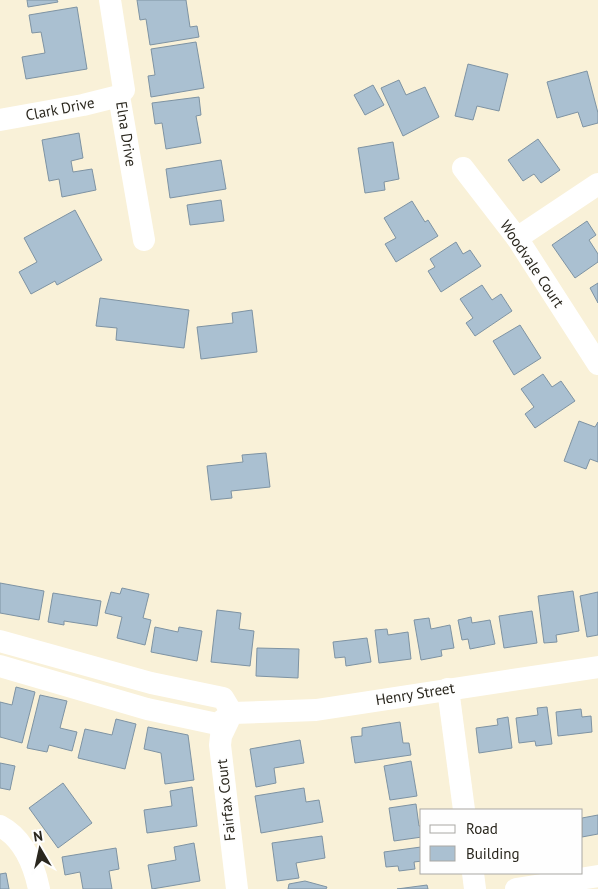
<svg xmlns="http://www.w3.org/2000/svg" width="598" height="889" viewBox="0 0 598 889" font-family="'PT Sans',sans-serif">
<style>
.building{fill:#aac0d1;stroke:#7e93a3}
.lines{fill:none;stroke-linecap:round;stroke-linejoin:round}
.minor{stroke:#fff;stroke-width:22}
.labels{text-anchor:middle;stroke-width:4;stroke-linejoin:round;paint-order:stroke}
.street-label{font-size:15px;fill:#2a271e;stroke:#fefefe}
</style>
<rect width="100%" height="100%" fill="#f9f1d8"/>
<!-- building -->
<g class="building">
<path d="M27 0H57L58 2 28 7Z"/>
<path d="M137 0H186L190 27 197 26 199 37 150 45 146 19 140 20Z"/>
<path d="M77 7 87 69 26 79 22 57 45 53 41 32 32 33 29 15Z"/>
<path d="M196 42 204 88 151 97 148 76 155 75 151 49Z"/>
<path d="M468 64 508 74 499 111 477 106 473 120 455 116Z"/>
<path d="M587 71 598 113V123L583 127 578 112 557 118 547 82Z"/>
<path d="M399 80 406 95 425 87 439 117 403 136 381 88Z"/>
<path d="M373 85 384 105 365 115 354 95Z"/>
<path d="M199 97 201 115 196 116 201 143 166 149 162 123 155 124 152 103Z"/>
<path d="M79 133 83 158 71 161 73 172 92 169 96 190 62 197 59 179 49 181 42 140Z"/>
<path d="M538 139 560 170 541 183 534 174 523 181 508 160Z"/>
<path d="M393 142 399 179 384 182 385 190 365 193 358 148Z"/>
<path d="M221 160 226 189 170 198 166 169Z"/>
<path d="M221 200 224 221 190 225 187 205Z"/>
<path d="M412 201 425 222 428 220 438 236 396 262 385 244 396 238 384 218Z"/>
<path d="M75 210 102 260 57 285 55 281 31 294 19 272 37 262 24 238Z"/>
<path d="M587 221 596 235 589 240 598 254V262L575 278 552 245Z"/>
<path d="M456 242 463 254 470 250 481 266 441 292 428 271 435 267 430 259Z"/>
<path d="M598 283V303L590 288Z"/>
<path d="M482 285 492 300 501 294 512 311 475 336 466 323 473 318 460 299Z"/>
<path d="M100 298 189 310 184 348 116 340 117 328 96 326Z"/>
<path d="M252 310 257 352 201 359 197 327 233 323 232 313Z"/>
<path d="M520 325 541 358 514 375 493 341Z"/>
<path d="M543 374 552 387 561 381 575 401 535 428 525 414 534 407 521 389Z"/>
<path d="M579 421 595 427 598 422V462L590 459 586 469 564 461Z"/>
<path d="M266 453 270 487 231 491 232 498 211 500 207 466 243 462 242 455Z"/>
<path d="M0 583 44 591 39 620 0 613Z"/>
<path d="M122 588 149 594 143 618 151 620 145 645 117 638 122 617 105 613 111 592 120 594Z"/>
<path d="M573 591 579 631 556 635 557 642 544 643 538 596Z"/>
<path d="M598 592V635L587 637 580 596Z"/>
<path d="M53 593 101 601 97 626 64 621V625L48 622Z"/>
<path d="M217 610 241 613 239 629 254 631 250 666 211 662Z"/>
<path d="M532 611 537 643 504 648 499 616Z"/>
<path d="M471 617 472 623 490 620 495 644 470 649 468 639 462 640 458 620Z"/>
<path d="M429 618 431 629 450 625 454 648 441 650 442 656 421 660 414 620Z"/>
<path d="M155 627 178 632 179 627 202 631 197 661 151 652Z"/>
<path d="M387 629 388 635 408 632 411 659 379 663 375 630Z"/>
<path d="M367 638 371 662 346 666 345 657 335 658 333 642Z"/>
<path d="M257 648 299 649 298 678 256 676Z"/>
<path d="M16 687 35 692 22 743 0 737V702L12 705Z"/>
<path d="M40 695 67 701 60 728 77 732 72 751 49 745 47 752 27 748Z"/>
<path d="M547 707 552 744 536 746 535 741 519 743 516 718 538 715 537 708Z"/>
<path d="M581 709 582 717 591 716 592 732 558 736 556 712Z"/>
<path d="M508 717 512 748 479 753 476 728 498 725 497 719Z"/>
<path d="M116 719 136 724 125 769 78 758 85 729 112 735Z"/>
<path d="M400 722 403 743H409L411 755 355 763 351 737 362 736V728Z"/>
<path d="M148 727 188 735 194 780 165 784 161 753 144 749Z"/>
<path d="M300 740 304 763 274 768 276 783 256 787 250 749Z"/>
<path d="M411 761 417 796 390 800 384 766Z"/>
<path d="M0 763 15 766 10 790 0 788Z"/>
<path d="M63 783 92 823 58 848 29 808Z"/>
<path d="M192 787 197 826 147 833 144 810 172 806 170 791Z"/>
<path d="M304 788 306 802 319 800 323 822 261 833 255 796Z"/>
<path d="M416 804 419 826H422V837L394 841 389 808Z"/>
<path d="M598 815V834L582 837V818Z"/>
<path d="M322 836 325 858 296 863 299 878 277 881 272 843Z"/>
<path d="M194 843 200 881 152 889 148 865 176 860 174 847Z"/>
<path d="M421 847 422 861 414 862 415 869 399 871 398 866 386 867 384 852Z"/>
<path d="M116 848 119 869 109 871 112 889H83L80 872 65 875 62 857Z"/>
<path d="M6 873 9 889H0V874Z"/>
<path d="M305 881 327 887 326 889H288L289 884Z"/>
<path d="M427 885 428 889H397Z"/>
</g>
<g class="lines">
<!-- minor -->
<g class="minor">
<path d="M110 0 124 90 119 96 144 240"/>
<path d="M0 120 83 105 119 96"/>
<path d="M463 168 517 238 598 364"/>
<path d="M517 238 598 184"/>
<path d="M0 641 151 683 223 698 232 713"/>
<path d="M0 666 147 709 217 724 232 713 316 710 598 667"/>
<path d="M448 689 464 810"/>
<path d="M232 713 221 736 220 745 237 889"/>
<path d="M0 826C23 838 34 865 39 889"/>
<path d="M473 873 475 889"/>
<path d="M516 889 598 876"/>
</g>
</g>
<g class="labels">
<!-- street labels -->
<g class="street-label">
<text transform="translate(60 109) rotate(-11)" y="5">Clark Drive</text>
<text transform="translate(126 134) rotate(81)" y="5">Elna Drive</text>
<text transform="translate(532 264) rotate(56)" y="5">Woodvale Court</text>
<text transform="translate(415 694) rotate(-9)" y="5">Henry Street</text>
<text transform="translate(226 800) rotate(-96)" y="5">Fairfax Court</text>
</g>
</g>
<!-- legend -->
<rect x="420" y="809" width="162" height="65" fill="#fefefe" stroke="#a9a8a4"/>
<rect x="430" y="825" width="25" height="8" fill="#ffffff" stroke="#a9a8a4"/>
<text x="466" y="834" font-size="15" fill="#2a271e">Road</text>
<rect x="430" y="846" width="25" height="15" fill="#aac0d1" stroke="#a9a8a4"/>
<text x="466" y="859" font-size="15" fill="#2a271e">Building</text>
<!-- north arrow -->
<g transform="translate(40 849) rotate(351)" stroke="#fefefe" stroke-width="4" paint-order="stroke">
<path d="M0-4L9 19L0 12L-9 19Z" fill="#2a271e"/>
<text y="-8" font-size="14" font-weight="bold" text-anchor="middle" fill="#2a271e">N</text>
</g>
</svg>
